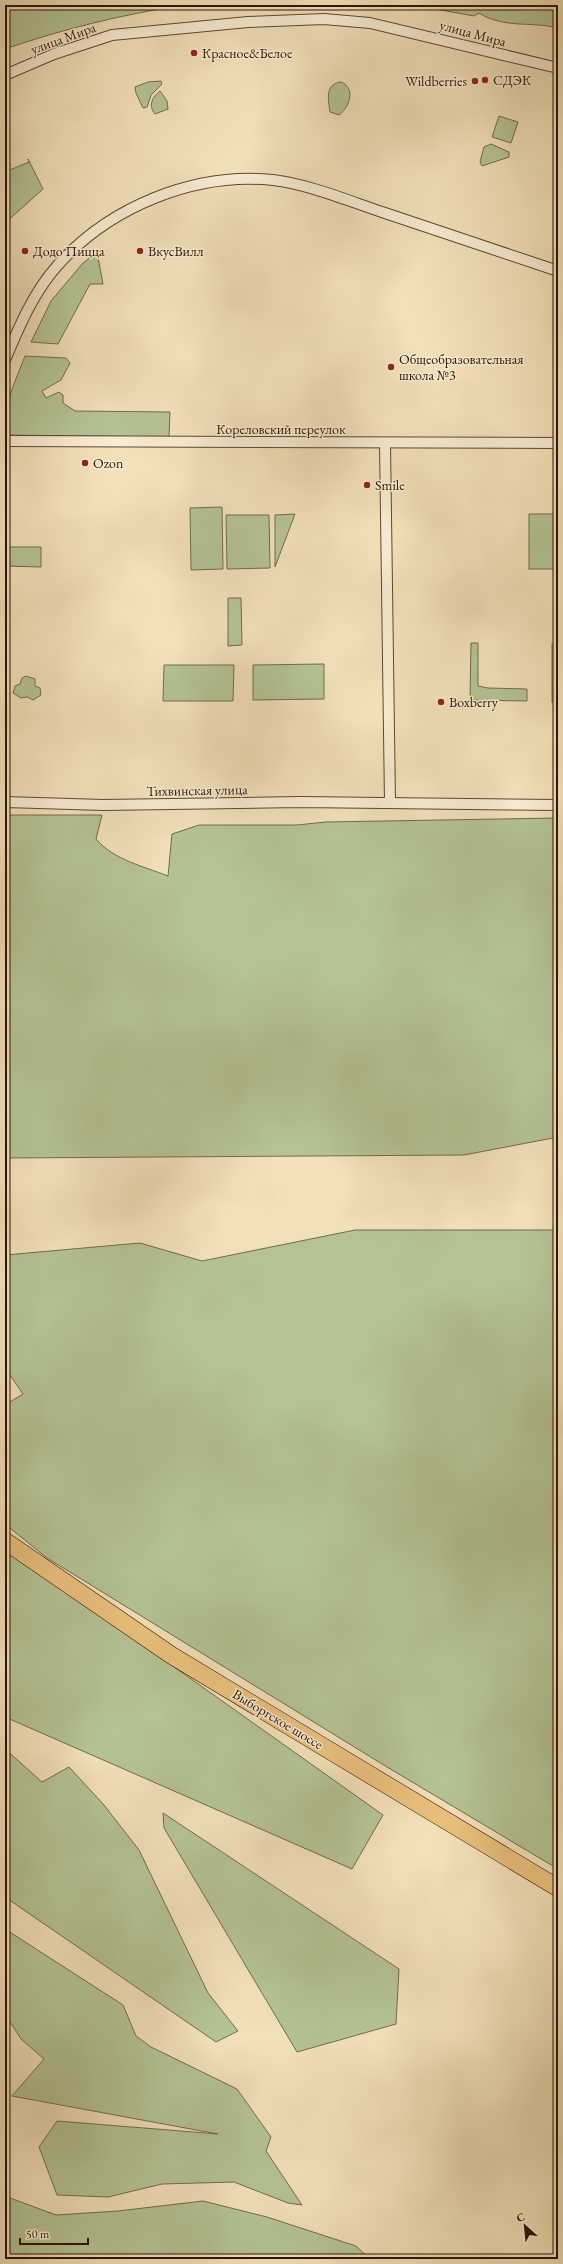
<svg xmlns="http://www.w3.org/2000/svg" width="563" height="2264" viewBox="0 0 563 2264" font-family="'EB Garamond',serif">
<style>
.green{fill:#b4c394;stroke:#706c4c}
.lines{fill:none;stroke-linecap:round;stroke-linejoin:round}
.street-casing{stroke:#5e4730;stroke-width:12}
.primary-casing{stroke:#2d1403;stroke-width:18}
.street{stroke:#f7ebd1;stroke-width:10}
.primary{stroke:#e9c07c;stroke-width:17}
.poi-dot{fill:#8f2418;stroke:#f7ebd1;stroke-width:1.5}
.labels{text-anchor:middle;stroke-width:3;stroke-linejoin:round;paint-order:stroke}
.street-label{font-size:14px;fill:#2d1403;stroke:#f7ebd1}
.poi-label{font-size:14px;fill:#2d1403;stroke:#f7ebd1;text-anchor:start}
</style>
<rect width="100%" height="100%" fill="#f2e0b8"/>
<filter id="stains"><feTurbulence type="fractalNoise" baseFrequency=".005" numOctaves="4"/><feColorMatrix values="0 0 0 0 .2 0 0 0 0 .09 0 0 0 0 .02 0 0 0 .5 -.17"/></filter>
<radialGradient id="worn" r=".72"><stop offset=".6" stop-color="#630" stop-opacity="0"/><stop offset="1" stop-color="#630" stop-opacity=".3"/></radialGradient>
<!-- green -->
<g class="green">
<path d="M5 5H185C124 14 63 29 5 49Z"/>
<path d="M413 5H558V28C530 21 505 29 479 13L474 16Z"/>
<path d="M161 81 162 84 151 95 147 107 143 108 136 93 135 87 148 82Z"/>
<path d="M341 82C356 88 350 107 339 115L330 112C328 99 325 84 341 82Z"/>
<path d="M160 91 167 101 168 109 155 114C148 106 152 97 160 91Z"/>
<path d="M499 116 518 122 511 143 492 137Z"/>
<path d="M491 144 509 152V157L482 166 480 162 484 147Z"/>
<path d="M28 159 43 189 5 223V172L29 162Z"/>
<path d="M97 252 103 284H90L58 344 31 342 51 301 83 263Z"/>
<path d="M25 356 66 358 70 363 61 380 42 391 46 398 59 392 63 395V403L75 411 170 412 169 437 9 435C0 410 16 380 25 356Z"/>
<path d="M222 507 223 569 191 570 190 508Z"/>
<path d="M295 514 275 567V515Z"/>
<rect x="529" y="514" width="29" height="55"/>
<path d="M226 515H269L270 568 227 569Z"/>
<path d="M5 547H41V567L5 566Z"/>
<path d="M228 598H241L242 645 228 646Z"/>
<path d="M471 643H478V686L488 688 527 689V701L470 700Z"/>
<rect x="552" y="644" width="6" height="58"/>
<path d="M324 664V699L253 700V665Z"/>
<path d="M164 665H234L233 701H163Z"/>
<path d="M26 676 35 679V686L40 688 41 695 33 700 27 697 21 698 13 693 15 686 20 684 22 678Z"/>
<path d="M5 815H102L96 839C114 860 143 866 168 876L172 834 199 825H297L326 822 558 818V1137L464 1155 5 1158Z"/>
<path d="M355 1230H558V1869L387 1767 47 1558 5 1524V1405L23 1394 5 1368V1255L140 1243 202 1261Z"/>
<path d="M5 1547 383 1815 352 1869 5 1717Z"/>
<path d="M5 1749 42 1782 69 1767 104 1805 139 1850 208 1993 238 2031 216 2042 5 1897Z"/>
<path d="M163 1813 399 1969 396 2024 297 2052 164 1828Z"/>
<path d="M5 1929 123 2005 136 2036 151 2047 237 2089 271 2137 266 2151 302 2205 288 2203 234 2182 162 2184 108 2197 57 2195 39 2147 57 2121 218 2134 12 2096 44 2059 21 2039 5 2014Z"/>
<path d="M10 2198 56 2215 118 2211 203 2201 267 2217 356 2246 370 2259H5V2200Z"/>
</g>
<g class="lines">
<!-- street casing -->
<g class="street-casing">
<g id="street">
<path d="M5 75 54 54 112 35 248 22 324 19 370 23 558 68"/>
<path d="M5 360C19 327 33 293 57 266 109 207 194 172 273 180 308 184 349 201 382 212 441 232 499 251 558 271"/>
<path d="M5 441 558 443"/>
<path d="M385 443 390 803"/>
<path d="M5 802 103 805 300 802 558 805"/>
</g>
</g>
<!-- primary casing -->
<g class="primary-casing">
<path id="primary" d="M5 1541 171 1655 558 1888"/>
</g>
<!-- street -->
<use href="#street" class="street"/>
<!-- primary -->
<use href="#primary" class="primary"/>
</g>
<!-- markers -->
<g class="poi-dot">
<circle cx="194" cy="53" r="4"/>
<circle cx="485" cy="80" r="4"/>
<circle cx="475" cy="81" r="4"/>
<circle cx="25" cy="251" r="4"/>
<circle cx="140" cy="251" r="4"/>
<circle cx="391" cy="367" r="4"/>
<circle cx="85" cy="463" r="4"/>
<circle cx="367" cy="485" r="4"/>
<circle cx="441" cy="702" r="4"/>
</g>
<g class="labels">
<!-- street labels -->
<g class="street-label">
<text transform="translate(473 33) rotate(15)" y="5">улица Мира</text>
<text transform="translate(63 38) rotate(-20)" y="5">улица Мира</text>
<text x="281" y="434">Кореловский переулок</text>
<text transform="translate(197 790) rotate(-1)" y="5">Тихвинская улица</text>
<text transform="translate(278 1719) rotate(31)" y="5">Выборгское шоссе</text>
</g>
<!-- poi labels -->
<g class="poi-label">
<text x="202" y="58">Красное&amp;Белое</text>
<text x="493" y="85">СДЭК</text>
<text x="467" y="86" text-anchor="end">Wildberries</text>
<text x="33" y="256">Додо Пицца</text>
<text x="148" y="256">ВкусВилл</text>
<text x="399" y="364">Общеобразовательная<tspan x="399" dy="16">школа №3</tspan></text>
<text x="93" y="468">Ozon</text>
<text x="375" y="490">Smile</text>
<text x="449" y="707">Boxberry</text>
</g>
</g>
<!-- margin -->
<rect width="563" height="2264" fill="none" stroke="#f2e0b8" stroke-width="20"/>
<rect x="6" y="6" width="551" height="2252" fill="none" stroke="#2d1403" stroke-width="2"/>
<rect x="10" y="10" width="543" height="2244" fill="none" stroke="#2d1403"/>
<!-- north arrow -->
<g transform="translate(525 2226) rotate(333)" stroke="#f7ebd1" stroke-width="3" paint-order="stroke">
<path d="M0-3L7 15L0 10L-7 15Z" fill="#2d1403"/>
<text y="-6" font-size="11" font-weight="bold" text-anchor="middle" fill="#2d1403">С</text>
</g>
<!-- scale -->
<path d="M20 2238v6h68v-6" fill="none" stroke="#2d1403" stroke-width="2"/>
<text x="26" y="2238" font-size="12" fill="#2d1403" stroke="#f7ebd1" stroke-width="3" paint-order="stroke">50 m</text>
<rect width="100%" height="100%" filter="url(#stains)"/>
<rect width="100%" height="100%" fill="url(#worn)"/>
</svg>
